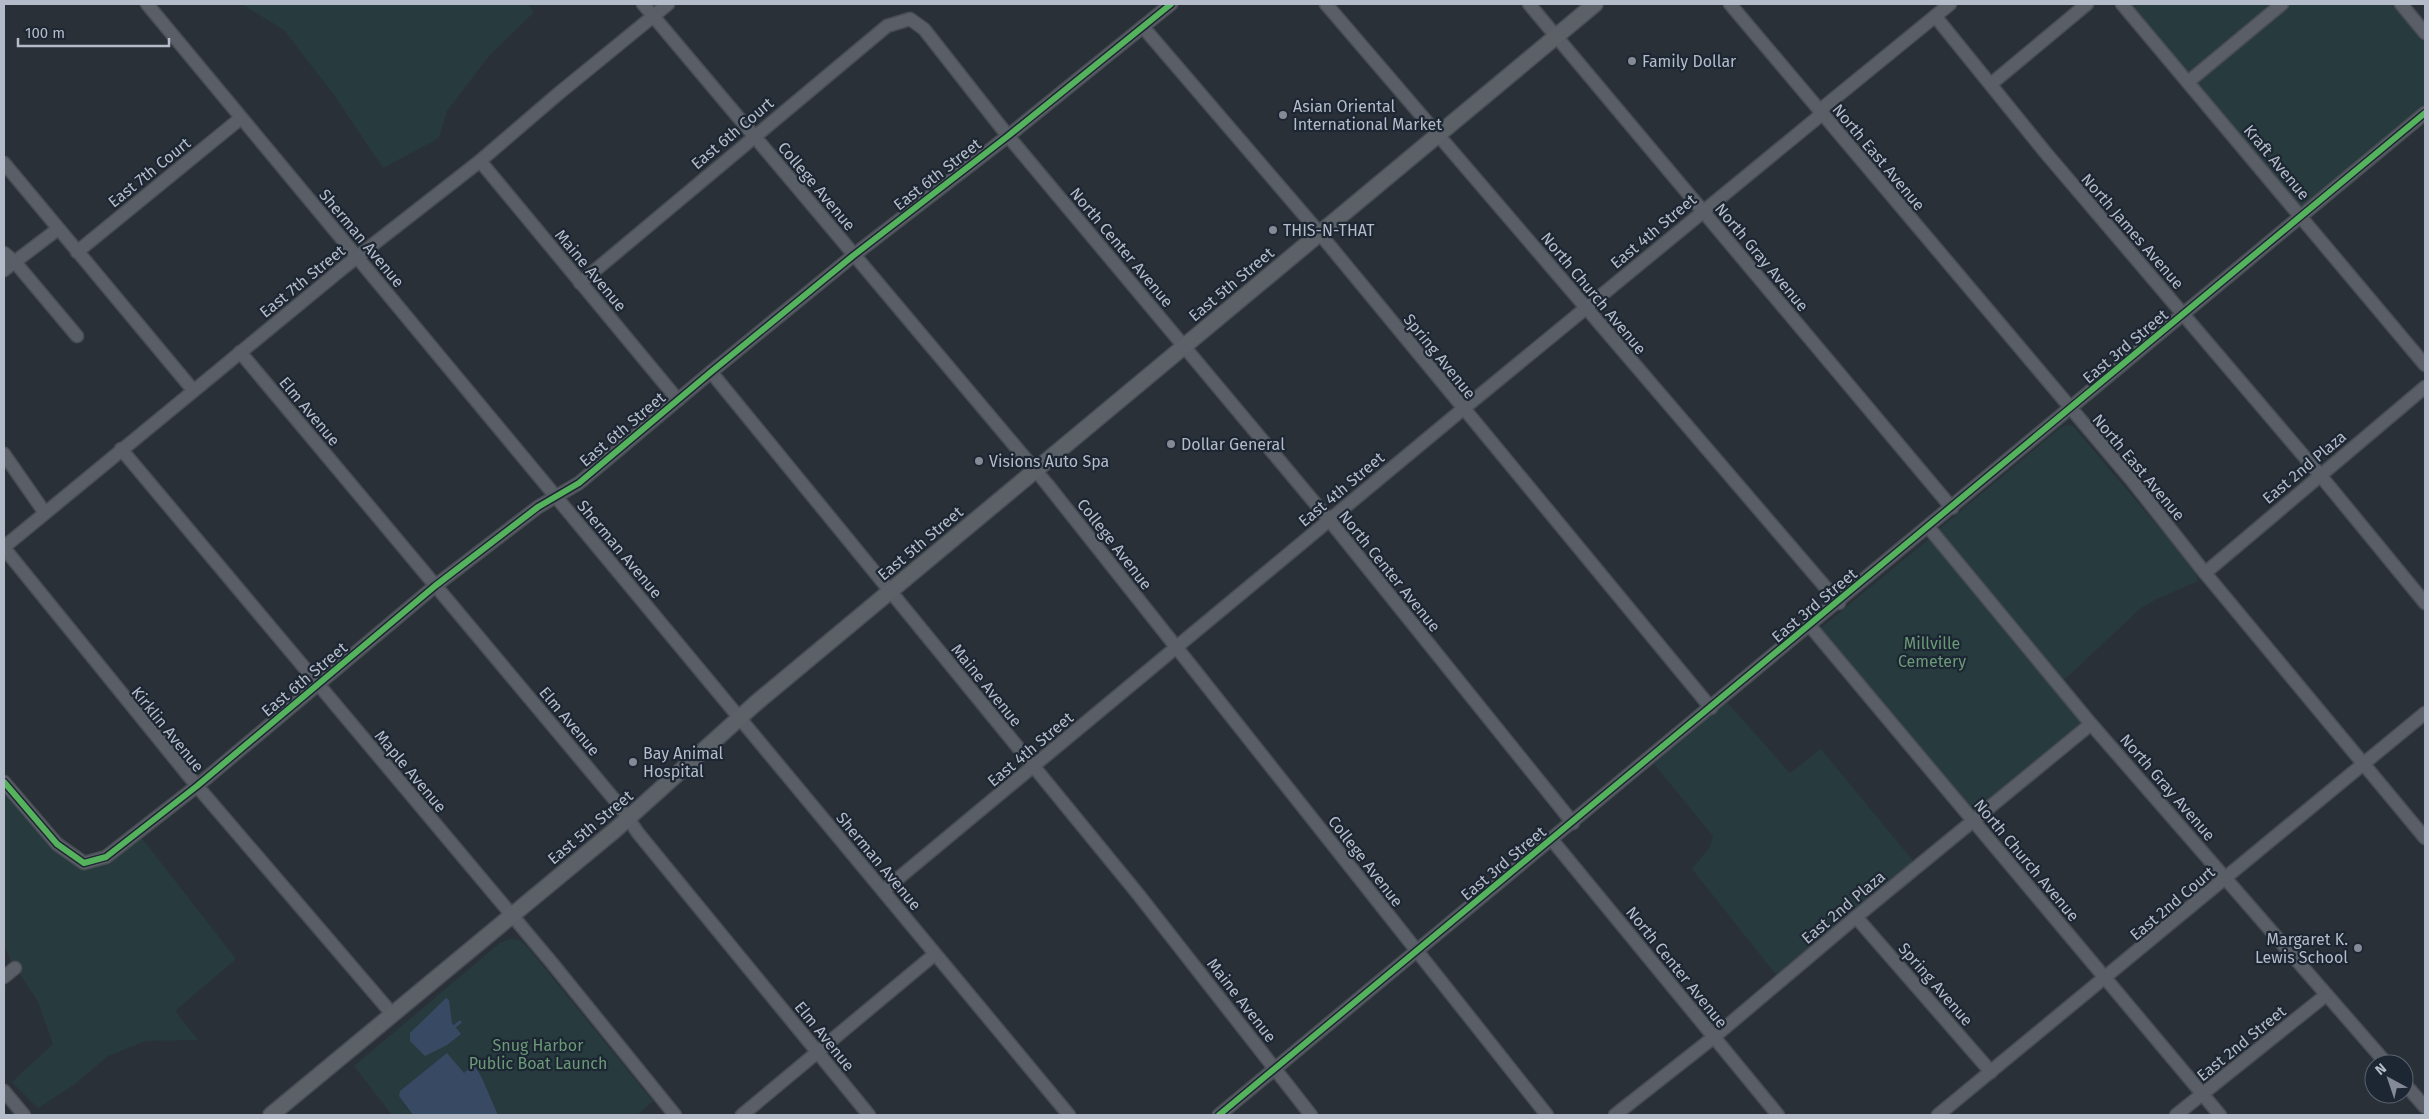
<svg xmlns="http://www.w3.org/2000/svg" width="2429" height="1119" viewBox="0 0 2429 1119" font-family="'Fira Sans',sans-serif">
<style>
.green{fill:#273a3e}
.water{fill:#384963}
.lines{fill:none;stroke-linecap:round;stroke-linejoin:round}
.stream{stroke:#384963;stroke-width:3}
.minor-casing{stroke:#484c53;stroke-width:15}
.major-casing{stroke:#484c55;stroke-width:18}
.minor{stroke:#5a5e66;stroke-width:12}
.major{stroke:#5c6168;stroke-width:15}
.cycleway-casing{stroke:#1d2633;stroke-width:9}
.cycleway{stroke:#56b35d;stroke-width:6}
.poi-dot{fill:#848b96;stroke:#1d2633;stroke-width:2}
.labels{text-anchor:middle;stroke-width:4.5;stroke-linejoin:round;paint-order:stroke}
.poi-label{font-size:16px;fill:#b4bcc9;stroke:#1d2633;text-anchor:start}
.street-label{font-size:16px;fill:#b4bcc9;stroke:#1d2633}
.park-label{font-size:16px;fill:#6b9a76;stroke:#1d2633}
</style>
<rect width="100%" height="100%" fill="#2a3038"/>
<!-- green -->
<g class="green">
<path d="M241 4H528L534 12 489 56 447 111 439 138 383 168 334 95 284 30Z"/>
<path d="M2129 4H2273L2189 75Z"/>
<path d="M2291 4H2395L2425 41V106L2302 208 2196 84Z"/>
<path d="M2068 425 2073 426 2195 570 2198 581 2157 599 2141 608 2064 680 1938 530 2060 428Z"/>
<path d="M1930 538 2082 723 1973 813 1820 630 1822 627Z"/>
<path d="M1727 702 1790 773 1821 749 1914 862 1777 976 1692 869 1710 847 1713 836 1654 764Z"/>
<path d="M4 790 54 848 83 870H87L141 837 236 959 175 1011 198 1040 146 1041 108 1056 75 1084 38 1108 12 1082 53 1044 38 1002 19 972 23 969 16 960 12 962 4 947Z"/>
<path d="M510 939 520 940 529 949 653 1101 637 1115H498L482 1078 473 1065 464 1073 404 1104 413 1115H392L354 1066 500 943Z"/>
</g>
<!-- water -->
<g class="water">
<path d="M446 998 449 1000 452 1023 461 1034 447 1045 425 1056 410 1041V1033Z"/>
<path d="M447 1053 464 1073 474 1064 482 1078 498 1115H413L399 1096 400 1091Z"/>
</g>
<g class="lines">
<!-- stream -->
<path class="stream" d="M455 1026 460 1022"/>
<!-- minor casing -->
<g class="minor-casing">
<g id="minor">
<path d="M147 4 1069 1115"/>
<path d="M643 4 1047 484 1547 1115"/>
<path d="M1326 4 1839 603"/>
<path d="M1529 4 1952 508"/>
<path d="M1730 4 2134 483 2205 573 2425 838"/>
<path d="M2122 4 2425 365"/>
<path d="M2401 4 2425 33"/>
<path d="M1935 16 2045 152 2320 475 2425 603"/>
<path d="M1143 27 1311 223 1711 708"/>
<path d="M2188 82 2282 4"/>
<path d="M1991 84 2087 4"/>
<path d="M1819 111 1950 4"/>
<path d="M480 161 678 400"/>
<path d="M4 163 193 390"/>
<path d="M77 252 241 118"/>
<path d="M4 253 14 261 77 336"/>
<path d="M4 270 58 229"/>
<path d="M580 283 887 26 910 19 924 29 1008 136 1330 521 1573 823"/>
<path d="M240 352 619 805 638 833 869 1115"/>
<path d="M711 372 1138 894 1311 1115"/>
<path d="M121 449 552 963 675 1115"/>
<path d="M4 454 45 513"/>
<path d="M1929 528 2091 724 2387 1064"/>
<path d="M4 547 343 268 480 161 558 94 668 4"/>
<path d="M4 548 197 786 393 1015"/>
<path d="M2205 573 2425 387"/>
<path d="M1810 626 2220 1115"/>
<path d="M4 782 57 844 84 863 106 857 197 786 435 586 538 507 579 483 711 372 854 255 1008 136 1171 4"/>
<path d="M1552 840 1778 1115"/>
<path d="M883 891 1463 409 1822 114"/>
<path d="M1856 917 1991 1072"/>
<path d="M4 977 15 968"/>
<path d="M2404 1083 2425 1107"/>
<path d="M4 1091 24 1115"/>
<path d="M742 1115 935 954"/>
<path d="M1219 1115 2425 113"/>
<path d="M1615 1115 1714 1037 1856 917 2091 724"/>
<path d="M1938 1115 2425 713"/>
<path d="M2176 1115 2326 995"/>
</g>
</g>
<!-- major casing -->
<g class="major-casing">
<path id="major" d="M271 1115 615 830 756 703 1595 4"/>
</g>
<!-- minor -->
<use href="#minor" class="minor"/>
<!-- major -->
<use href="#major" class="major"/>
<!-- cycleway casing -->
<g class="cycleway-casing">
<g id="cycleway">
<path d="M4 782 57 844 84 863 106 857 197 786 435 586 538 507 579 483 711 372 854 255 1008 136 1171 4"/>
<path d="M1219 1115 2425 113"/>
</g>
</g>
<!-- cycleway -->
<use href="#cycleway" class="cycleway"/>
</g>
<!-- markers -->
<g class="poi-dot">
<circle cx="1632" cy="61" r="5"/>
<circle cx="1283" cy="115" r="5"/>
<circle cx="1273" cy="230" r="5"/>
<circle cx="1171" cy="444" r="5"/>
<circle cx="979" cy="461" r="5"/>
<circle cx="633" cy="762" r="5"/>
<circle cx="2358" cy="948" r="5"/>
</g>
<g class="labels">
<!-- poi labels -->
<g class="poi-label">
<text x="1642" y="67">Family Dollar</text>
<text x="1293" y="112">Asian Oriental<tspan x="1293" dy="18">International Market</tspan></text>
<text x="1283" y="236">THIS-N-THAT</text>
<text x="1181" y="450">Dollar General</text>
<text x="989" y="467">Visions Auto Spa</text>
<text x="643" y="759">Bay Animal<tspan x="643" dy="18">Hospital</tspan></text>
<text x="2348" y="945" text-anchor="end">Margaret K.<tspan x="2348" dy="18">Lewis School</tspan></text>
</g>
<!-- street labels -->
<g class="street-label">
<text transform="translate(732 133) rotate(-40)" y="6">East 6th Court</text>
<text transform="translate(1879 157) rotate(50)" y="6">North East Avenue</text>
<text transform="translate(2277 162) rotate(50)" y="6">Kraft Avenue</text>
<text transform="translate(149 172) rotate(-39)" y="6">East 7th Court</text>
<text transform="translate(937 174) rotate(-38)" y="6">East 6th Street</text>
<text transform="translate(817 186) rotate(50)" y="6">College Avenue</text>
<text transform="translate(1653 231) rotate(-40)" y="6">East 4th Street</text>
<text transform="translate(2133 231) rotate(49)" y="6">North James Avenue</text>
<text transform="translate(362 238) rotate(50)" y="6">Sherman Avenue</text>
<text transform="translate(1122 247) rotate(50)" y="6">North Center Avenue</text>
<text transform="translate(1762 257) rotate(50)" y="6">North Gray Avenue</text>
<text transform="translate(591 270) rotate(50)" y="6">Maine Avenue</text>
<text transform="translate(302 281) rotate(-39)" y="6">East 7th Street</text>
<text transform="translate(1231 284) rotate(-40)" y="6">East 5th Street</text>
<text transform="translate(1594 293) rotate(50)" y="6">North Church Avenue</text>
<text transform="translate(2125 346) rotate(-40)" y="6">East 3rd Street</text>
<text transform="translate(1440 356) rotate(51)" y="6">Spring Avenue</text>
<text transform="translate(310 411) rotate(50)" y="6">Elm Avenue</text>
<text transform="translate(622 429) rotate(-40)" y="6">East 6th Street</text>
<text transform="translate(2139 467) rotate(50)" y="6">North East Avenue</text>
<text transform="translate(2304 467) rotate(-40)" y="6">East 2nd Plaza</text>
<text transform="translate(1341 489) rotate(-40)" y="6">East 4th Street</text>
<text transform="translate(920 543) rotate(-40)" y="6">East 5th Street</text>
<text transform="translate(1115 544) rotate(52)" y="6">College Avenue</text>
<text transform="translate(620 549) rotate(50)" y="6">Sherman Avenue</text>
<text transform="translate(1390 571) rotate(51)" y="6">North Center Avenue</text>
<text transform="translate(1814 605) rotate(-40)" y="6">East 3rd Street</text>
<text transform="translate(304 679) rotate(-40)" y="6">East 6th Street</text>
<text transform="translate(987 685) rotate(51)" y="6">Maine Avenue</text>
<text transform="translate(570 721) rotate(50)" y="6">Elm Avenue</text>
<text transform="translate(168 729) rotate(51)" y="6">Kirklin Avenue</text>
<text transform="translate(1030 749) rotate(-40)" y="6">East 4th Street</text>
<text transform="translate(411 771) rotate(50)" y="6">Maple Avenue</text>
<text transform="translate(2168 787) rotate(49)" y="6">North Gray Avenue</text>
<text transform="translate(590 827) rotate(-40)" y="6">East 5th Street</text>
<text transform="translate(2027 860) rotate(50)" y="6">North Church Avenue</text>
<text transform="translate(879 861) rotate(50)" y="6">Sherman Avenue</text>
<text transform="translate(1366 861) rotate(52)" y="6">College Avenue</text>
<text transform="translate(1503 863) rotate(-40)" y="6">East 3rd Street</text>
<text transform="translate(2172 903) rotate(-40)" y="6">East 2nd Court</text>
<text transform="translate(1843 907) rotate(-40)" y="6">East 2nd Plaza</text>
<text transform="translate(1677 967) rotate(51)" y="6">North Center Avenue</text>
<text transform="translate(1936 984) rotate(49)" y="6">Spring Avenue</text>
<text transform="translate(1242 1000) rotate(52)" y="6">Maine Avenue</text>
<text transform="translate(825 1036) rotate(51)" y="6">Elm Avenue</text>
<text transform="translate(2241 1043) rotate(-39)" y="6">East 2nd Street</text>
</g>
<!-- park labels -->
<g class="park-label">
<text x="1932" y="649">Millville<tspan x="1932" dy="18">Cemetery</tspan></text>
<text x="538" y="1051">Snug Harbor<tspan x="538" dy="18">Public Boat Launch</tspan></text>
</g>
</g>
<!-- border -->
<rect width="2429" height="1119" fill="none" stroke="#b4bcc9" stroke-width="10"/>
<!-- north arrow -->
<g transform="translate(2389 1079) rotate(320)"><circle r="24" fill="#1d2633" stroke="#59626f"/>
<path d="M0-4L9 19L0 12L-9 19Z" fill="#848b96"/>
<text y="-8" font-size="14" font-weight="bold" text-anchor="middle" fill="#b4bcc9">N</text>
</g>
<!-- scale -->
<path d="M18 38v8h151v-8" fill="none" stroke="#b4bcc9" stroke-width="2.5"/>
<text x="25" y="38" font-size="15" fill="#b4bcc9" stroke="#1d2633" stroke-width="4" paint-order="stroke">100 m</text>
</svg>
